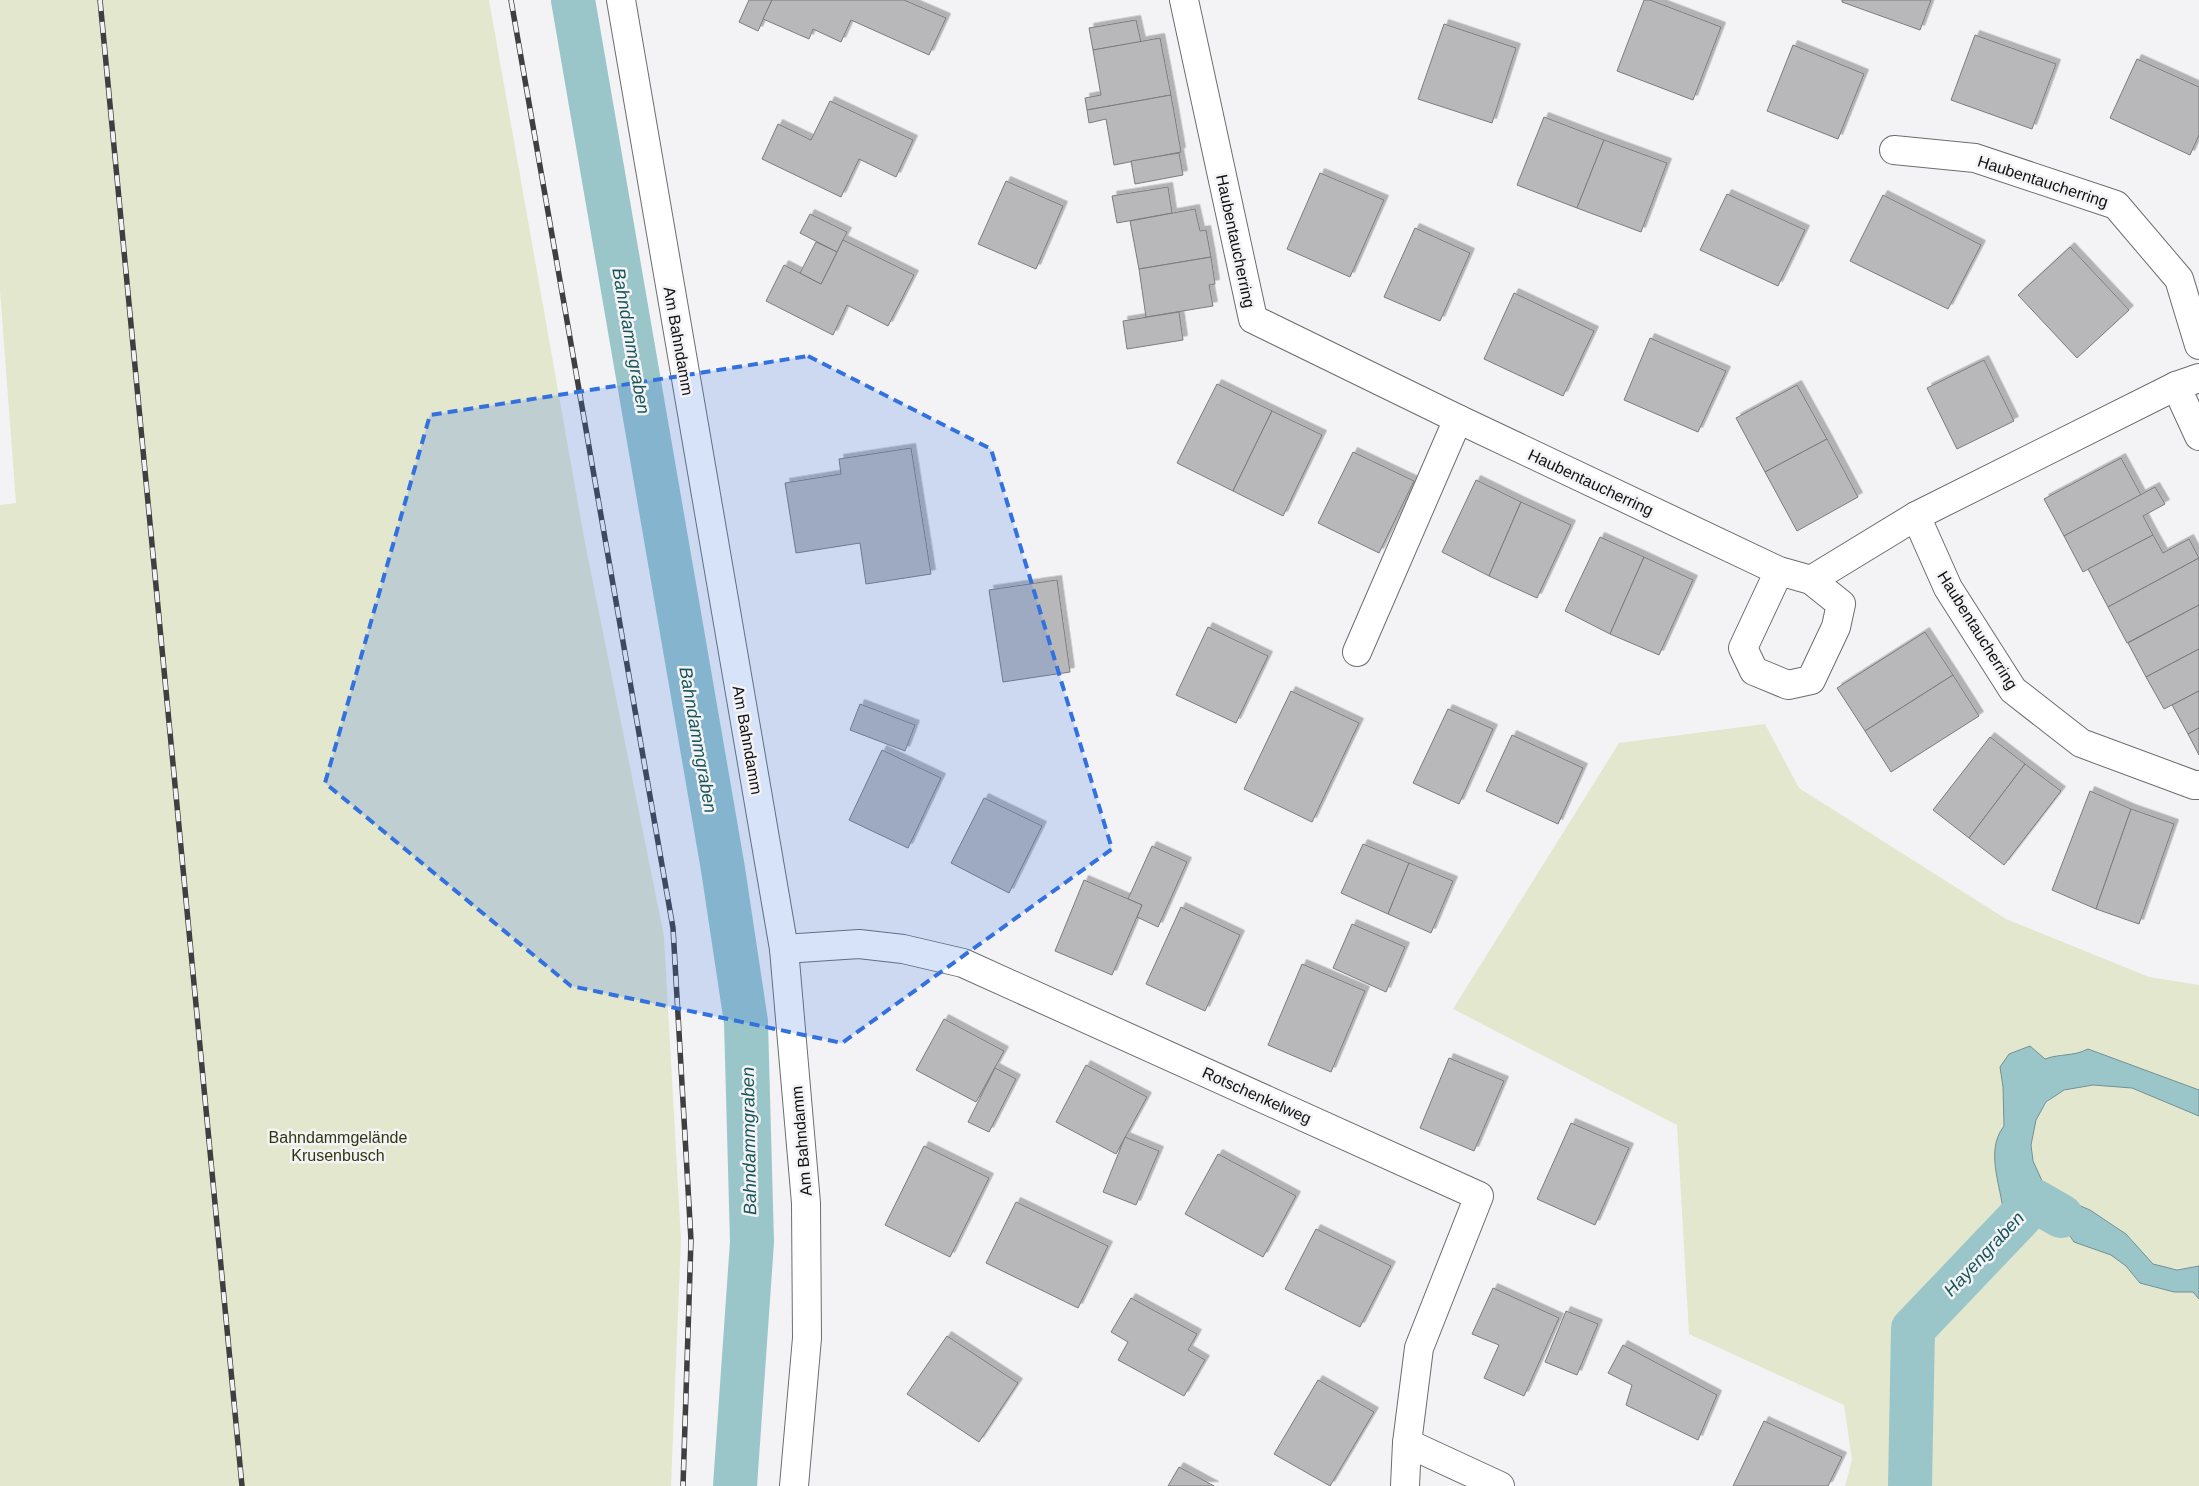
<svg xmlns="http://www.w3.org/2000/svg" width="2199" height="1486" viewBox="0 0 2199 1486" font-family="Helvetica,sans-serif">
<style>
.green{fill:#e3e7cd}
.water{fill:#9ac6ca;stroke:#719093}
.lines{fill:none;stroke-linecap:round;stroke-linejoin:round}
.canal{stroke:#9ac6ca;stroke-width:44}
.building{fill:#b8b8ba;stroke:#7c7c7e;filter:url(#shadow)}
.minor-casing{stroke:#6d6d6f;stroke-width:30}
.minor{stroke:#fff;stroke-width:28}
.rail-casing{stroke:#3f3f41;stroke-width:5.5}
.rail{stroke:#f3f3f6;stroke-width:4;stroke-dasharray:11;stroke-linecap:butt}
.marked{fill:#3371df;fill-opacity:0.2;stroke:#3371df;stroke-width:4;stroke-dasharray:10 6;stroke-linejoin:round}
.labels{text-anchor:middle;stroke-width:5;stroke-linejoin:round;paint-order:stroke}
.street-label{font-size:16px;fill:#111112;stroke:#f3f3f6}
.park-label{font-size:16px;fill:#32360c;stroke:#f3f3f6}
.water-label{font-size:18px;font-style:italic;fill:#17555a;stroke:#f3f3f6}
</style>
<defs>
<filter id="shadow"><feDropShadow dx="4.5" dy="-4.5" stdDeviation="0" flood-color="#0004"/></filter>
</defs>
<rect width="100%" height="100%" fill="#f3f3f6"/>
<!-- green -->
<g class="green">
<path d="M0 0H489L585 543 664 936 681 1239 671 1486H0V505L16 503 0 290Z"/>
<path d="M1765 724 1799 788 2006 919 2149 977 2199 985V1090L2088 1049 2075 1056 2060 1054 2045 1059 2000 1067 2003 1087 2004 1126C1986 1149 2000 1184 2004 1211L2032 1225 2048 1218 2061 1223 2075 1242 2111 1255 2126 1266 2140 1283 2174 1292H2193L2199 1299V1486H1845L1852 1460 1844 1405 1689 1334 1677 1125 1453 1009 1619 743Z"/>
<path d="M2093 1085 2132 1088 2199 1116V1266C2183 1268 2170 1271 2155 1264 2145 1260 2135 1241 2126 1234 2115 1226 2103 1217 2091 1211 2078 1203 2051 1196 2042 1182 2022 1154 2031 1105 2064 1091 2072 1087 2084 1087 2093 1085Z"/>
</g>
<!-- water -->
<path class="water" d="M2030 1046 2045 1059C2062 1053 2072 1057 2088 1049L2199 1090V1116L2132 1088 2093 1085 2064 1090 2046 1102 2036 1120 2031 1145 2033 1161 2043 1183 2069 1201 2090 1210 2126 1234 2153 1264 2177 1270 2199 1266V1299L2193 1292H2174L2140 1283 2126 1266 2111 1255 2074 1242 2061 1223 2049 1218 2032 1225 2004 1222C2004 1191 1983 1153 2004 1126L2003 1087 2000 1067 2009 1054Z"/>
<g class="lines">
<!-- canal -->
<g class="canal">
<path d="M573 0 723 869 746 1022 752 1242 735 1486"/>
<path d="M1910 1486 1913 1329 2035 1201 2061 1216"/>
</g>
</g>
<!-- building -->
<g class="building">
<path d="M749 0H772L758 31 739 22Z"/>
<path d="M772 0H904L946 18 929 55 851 20 841 42 813 29 809 39 763 19Z"/>
<path d="M1644 0H1650L1721 27 1693 100 1617 71Z"/>
<path d="M1842 0H1931L1920 30 1842 2Z"/>
<path d="M1136 20 1141 42 1093 50 1089 28Z"/>
<path d="M1444 24 1516 48 1492 123 1418 99Z"/>
<path d="M1975 35 2056 64 2032 129 1951 100Z"/>
<path d="M1160 38 1171 95 1087 110 1085 98 1101 95 1093 50Z"/>
<path d="M1793 45 1864 74 1838 139 1767 111Z"/>
<path d="M2137 59 2199 87V135L2190 155 2110 118Z"/>
<path d="M1171 95 1181 152 1114 165 1106 119 1089 123 1087 110Z"/>
<path d="M830 101 913 140 896 177 859 159 841 197 762 159 778 124 811 140Z"/>
<path d="M1544 117 1604 140 1577 208 1517 185Z"/>
<path d="M1604 140 1667 163 1641 232 1577 208Z"/>
<path d="M1179 153 1183 175 1135 184 1131 161Z"/>
<path d="M1320 173 1384 200 1350 277 1287 249Z"/>
<path d="M1006 181 1063 206 1036 269 978 244Z"/>
<path d="M1168 187 1172 213 1117 223 1112 196Z"/>
<path d="M1727 194 1805 230 1778 286 1700 250Z"/>
<path d="M1883 195 1981 245 1948 309 1850 261Z"/>
<path d="M1195 209 1200 231 1206 230 1211 257 1139 269 1130 221Z"/>
<path d="M810 214 847 232 837 252 800 233Z"/>
<path d="M1415 228 1470 253 1440 321 1384 297Z"/>
<path d="M843 240 914 275 888 326 847 305 833 335 766 301 784 265 821 284Z"/>
<path d="M816 242 837 252 821 284 800 273Z"/>
<path d="M2070 247 2129 310 2077 358 2018 295Z"/>
<path d="M1211 257 1215 284 1209 285 1213 306 1146 317 1139 269Z"/>
<path d="M1514 293 1594 331 1563 396 1484 359Z"/>
<path d="M1179 312 1183 340 1127 349 1123 321Z"/>
<path d="M1650 338 1726 371 1698 432 1624 400Z"/>
<path d="M1984 360 2014 421 1957 449 1927 388Z"/>
<path d="M1217 384 1272 411 1233 491 1177 463Z"/>
<path d="M1797 385 1827 439 1765 472 1736 418Z"/>
<path d="M1272 411 1322 435 1283 516 1233 491Z"/>
<path d="M1827 439 1858 497 1797 531 1765 472Z"/>
<path d="M911 448 931 574 866 584 860 543 796 553 785 483 841 474 839 459Z"/>
<path d="M1353 452 1414 481 1379 553 1318 523Z"/>
<path d="M2121 458 2141 495 2064 536 2044 499Z"/>
<path d="M1476 480 1521 502 1489 576 1442 552Z"/>
<path d="M2155 487 2165 504 2143 516 2153 535 2083 572 2064 536Z"/>
<path d="M1521 502 1571 525 1537 598 1489 576Z"/>
<path d="M2153 535 2163 553 2189 539 2199 558 2108 607 2088 569Z"/>
<path d="M1600 537 1644 557 1610 634 1565 611Z"/>
<path d="M1644 557 1693 580 1659 655 1610 634Z"/>
<path d="M2199 558V605L2127 643 2108 607Z"/>
<path d="M1057 580 1070 672 1003 682 989 590Z"/>
<path d="M2199 605V649L2146 677 2128 643Z"/>
<path d="M1208 627 1268 656 1236 723 1176 695Z"/>
<path d="M1925 632 1953 675 1865 731 1837 688Z"/>
<path d="M2199 649V691L2164 709 2146 677Z"/>
<path d="M1953 675 1979 716 1891 772 1865 731Z"/>
<path d="M1291 691 1359 723 1312 822 1244 789Z"/>
<path d="M2199 691V728L2188 734 2172 705Z"/>
<path d="M860 704 915 725 905 751 850 730Z"/>
<path d="M1448 709 1493 729 1459 804 1413 783Z"/>
<path d="M2199 728V755L2188 734Z"/>
<path d="M1512 735 1583 768 1558 824 1486 791Z"/>
<path d="M1990 737 2025 764 1969 838 1933 810Z"/>
<path d="M882 750 941 778 908 848 849 820Z"/>
<path d="M2025 764 2061 791 2004 865 1969 838Z"/>
<path d="M2090 791 2131 809 2096 909 2052 890Z"/>
<path d="M984 798 1042 826 1009 893 951 863Z"/>
<path d="M2131 809 2174 824 2139 924 2096 909Z"/>
<path d="M1363 844 1409 863 1388 914 1341 893Z"/>
<path d="M1152 846 1187 862 1158 927 1137 917 1142 905 1128 899Z"/>
<path d="M1409 863 1453 881 1431 933 1388 914Z"/>
<path d="M1084 880 1142 905 1112 975 1055 951Z"/>
<path d="M1181 907 1240 935 1205 1011 1146 984Z"/>
<path d="M1352 924 1405 947 1386 992 1333 968Z"/>
<path d="M1302 964 1365 991 1331 1072 1268 1045Z"/>
<path d="M944 1019 1004 1051 976 1102 916 1070Z"/>
<path d="M1449 1058 1504 1081 1474 1151 1420 1128Z"/>
<path d="M1086 1065 1147 1097 1116 1154 1056 1122Z"/>
<path d="M995 1068 1016 1079 989 1132 968 1122Z"/>
<path d="M1571 1123 1629 1148 1595 1225 1537 1199Z"/>
<path d="M1125 1137 1159 1151 1136 1205 1103 1192Z"/>
<path d="M924 1146 989 1178 950 1257 885 1225Z"/>
<path d="M1218 1154 1296 1196 1263 1257 1185 1214Z"/>
<path d="M1016 1202 1108 1246 1078 1308 986 1263Z"/>
<path d="M1316 1229 1391 1266 1360 1327 1285 1289Z"/>
<path d="M1493 1288 1559 1318 1524 1396 1484 1378 1499 1345 1472 1334Z"/>
<path d="M1131 1298 1197 1334 1188 1350 1205 1360 1184 1396 1118 1360 1128 1342 1111 1332Z"/>
<path d="M1566 1311 1598 1324 1577 1375 1545 1362Z"/>
<path d="M947 1336 1018 1383 979 1442 907 1394Z"/>
<path d="M1623 1345 1717 1395 1698 1440 1626 1405 1632 1385 1608 1373Z"/>
<path d="M1318 1380 1374 1412 1330 1486 1274 1454Z"/>
<path d="M1764 1421 1842 1457 1828 1486H1733Z"/>
<path d="M1179 1467 1214 1486H1168Z"/>
</g>
<g class="lines">
<!-- minor casing -->
<g class="minor-casing">
<g id="minor">
<path d="M621 0 784 949 806 1203 807 1338 794 1486"/>
<path d="M1184 0 1253 319 1458 419 1779 571 1811 580 1841 604 1836 627 1811 680 1788 685 1754 671 1743 648 1779 571"/>
<path d="M1894 150 1975 158 2116 205 2179 279 2199 345"/>
<path d="M2176 386 2199 436"/>
<path d="M1916 516 1948 588 2013 690 2081 743 2194 785H2199"/>
<path d="M1811 580 1916 516 2176 386 2199 378"/>
<path d="M1357 652 1458 419"/>
<path d="M784 949 859 944 903 949 963 963 1479 1196 1419 1348 1407 1443 1405 1486"/>
<path d="M1407 1443 1500 1486"/>
</g>
</g>
<!-- minor -->
<use href="#minor" class="minor"/>
<!-- rail casing -->
<g class="rail-casing">
<g id="rail">
<path d="M100 0 242 1486"/>
<path d="M511 0 673 928 691 1240 683 1486"/>
</g>
</g>
<!-- rail -->
<use href="#rail" class="rail"/>
</g>
<!-- marked area -->
<path class="marked" d="M808 356 991 449 1112 849 842 1043 571 986 325 783 430 415Z"/>
<g class="labels">
<!-- street labels -->
<g class="street-label">
<text transform="translate(2043 181) rotate(18)" y="6">Haubentaucherring</text>
<text transform="translate(1236 241) rotate(78)" y="6">Haubentaucherring</text>
<text transform="translate(679 341) rotate(80)" y="6">Am Bahndamm</text>
<text transform="translate(1591 482) rotate(25)" y="6">Haubentaucherring</text>
<text transform="translate(1978 630) rotate(58)" y="6">Haubentaucherring</text>
<text transform="translate(748 740) rotate(80)" y="6">Am Bahndamm</text>
<text transform="translate(1257 1095) rotate(24)" y="6">Rotschenkelweg</text>
<text transform="translate(801 1141) rotate(-95)" y="6">Am Bahndamm</text>
</g>
<!-- park labels -->
<g class="park-label">
<text x="338" y="1143">Bahndammgelände<tspan x="338" dy="18">Krusenbusch</tspan></text>
</g>
<!-- water labels -->
<g class="water-label">
<text transform="translate(631 341) rotate(80)" y="6">Bahndammgraben</text>
<text transform="translate(698 740) rotate(80)" y="6">Bahndammgraben</text>
<text transform="translate(749 1141) rotate(-91)" y="6">Bahndammgraben</text>
<text transform="translate(1984 1254) rotate(-47)" y="6">Hayengraben</text>
</g>
</g>
</svg>
